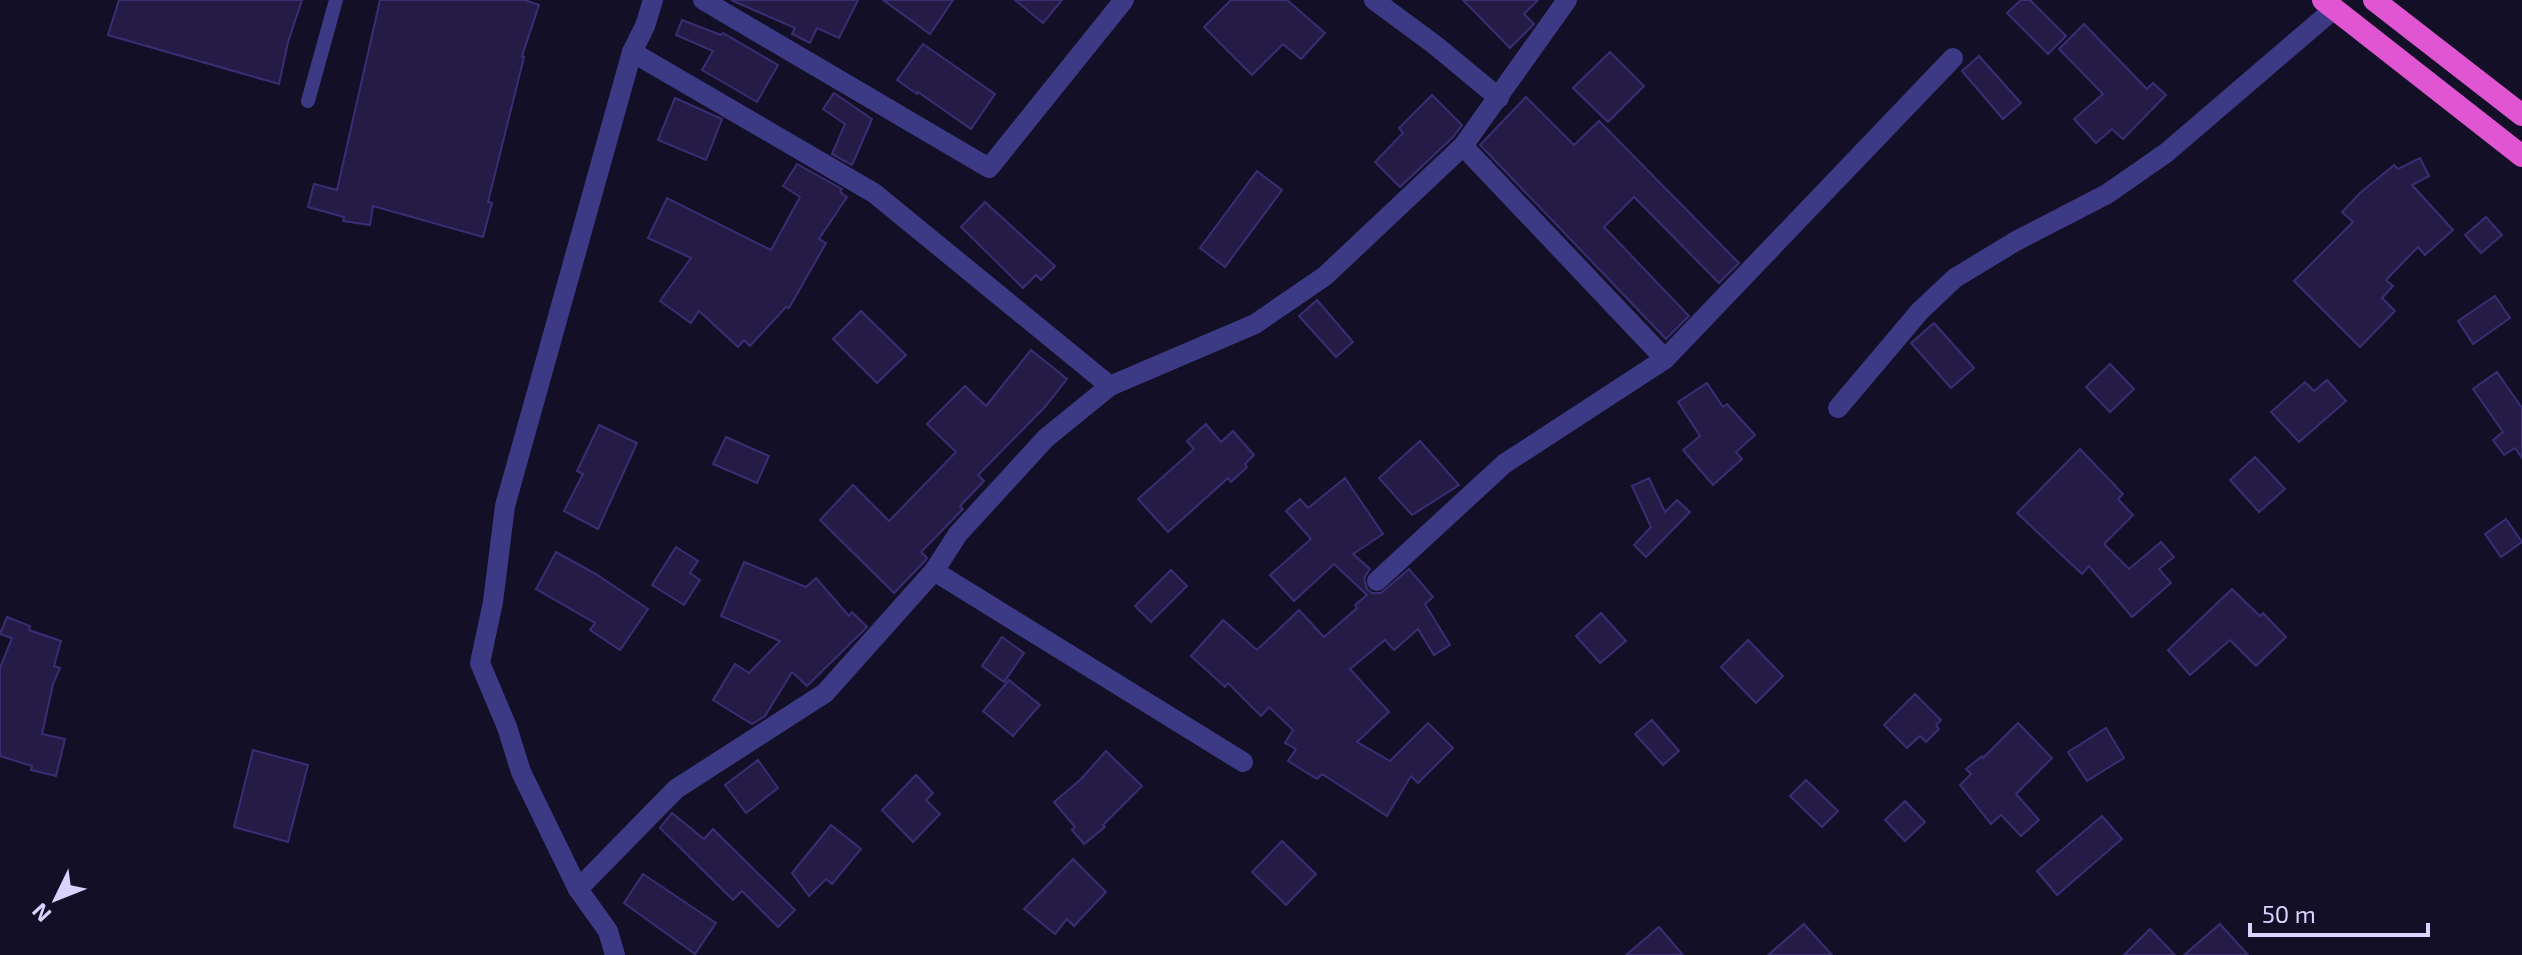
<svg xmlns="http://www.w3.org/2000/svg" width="2522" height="955" viewBox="0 0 2522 955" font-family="'Exo 2',sans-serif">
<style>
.building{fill:#241b47;stroke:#3b2d73;stroke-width:2}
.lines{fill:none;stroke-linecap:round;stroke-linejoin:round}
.service{stroke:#3d3a85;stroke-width:14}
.minor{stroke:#3d3a85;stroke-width:20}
.trunk{stroke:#e055d1;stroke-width:22}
</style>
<rect width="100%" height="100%" fill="#130f26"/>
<!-- building -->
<g class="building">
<path d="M119 0H302L288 42 279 84 108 35Z"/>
<path d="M380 0H525L539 5 522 56 524 57 488 202 492 203 483 237 373 206 370 225 343 221 344 217 308 207 314 184 337 190Z"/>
<path d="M731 0H858L839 38 817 28 810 43 792 34 795 28Z"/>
<path d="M883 0H953L930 34Z"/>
<path d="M1015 0H1062L1043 23Z"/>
<path d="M1231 0H1287L1325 33 1301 59 1283 44 1252 75 1204 27Z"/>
<path d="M1463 0H1538L1524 14 1534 24 1510 48Z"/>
<path d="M2021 0H2030L2066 36 2048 54 2007 13Z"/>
<path d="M682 20 721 35 723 33 778 65 757 102 702 70 713 51 676 35Z"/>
<path d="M2084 24 2147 89 2153 83 2166 95 2123 139 2112 129 2096 143 2074 119 2103 94 2059 49Z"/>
<path d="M923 44 995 94 971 129 918 92 917 94 897 80Z"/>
<path d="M1610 52 1644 86 1608 122 1573 88Z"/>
<path d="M1979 56 2021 103 2003 119 1962 71Z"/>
<path d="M834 93 872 119 852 165 832 154 845 124 823 109Z"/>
<path d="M1432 95 1462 125 1453 137 1400 187 1375 162 1403 133 1399 128Z"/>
<path d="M1526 97 1574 145 1599 121 1739 263 1719 283 1634 197 1604 227 1689 316 1666 339 1480 145Z"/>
<path d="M675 98 722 119 706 160 658 140Z"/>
<path d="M2420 158 2429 176 2412 185 2453 230 2425 255 2418 247 2386 280 2393 286 2382 298 2395 311 2360 347 2294 281 2353 222 2342 212 2360 193 2394 165 2398 169Z"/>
<path d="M797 164 842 189 840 192 847 197 819 239 826 243 789 308 786 307 750 346 744 340 738 347 699 311 691 323 660 301 691 258 648 238 667 198 771 250 800 197 783 186Z"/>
<path d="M1257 171 1282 190 1225 267 1200 248Z"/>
<path d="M985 202 1055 266 1041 280 1036 275 1023 288 961 227Z"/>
<path d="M2486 217 2502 235 2481 253 2465 235Z"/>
<path d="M2495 296 2510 318 2473 344 2458 321Z"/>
<path d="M1317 300 1353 342 1336 357 1299 316Z"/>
<path d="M861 311 906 355 877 383 833 339Z"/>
<path d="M1934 323 1974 368 1951 388 1911 343Z"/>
<path d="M1031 350 1067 379 1044 408 978 475 984 481 960 506 963 509 921 552 927 558 924 562 894 593 820 520 853 485 889 521 956 452 927 424 965 386 986 406Z"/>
<path d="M2110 364 2134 389 2110 412 2086 387Z"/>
<path d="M2497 372 2522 408V458L2515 448 2504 455 2493 440 2503 432 2473 389Z"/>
<path d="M2327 380 2346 401 2299 442 2271 412 2305 382 2314 391Z"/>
<path d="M1707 383 1723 407 1727 404 1755 435 1736 452 1742 459 1713 485 1683 450 1700 436 1678 402Z"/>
<path d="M1206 424 1221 442 1233 431 1254 455 1245 464 1247 467 1231 482 1228 478 1168 532 1138 499 1194 449 1187 441Z"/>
<path d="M599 425 637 443 598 529 564 511 583 474 577 471Z"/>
<path d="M726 437 769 456 757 483 713 464Z"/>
<path d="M1420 441 1459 485 1412 515 1379 478Z"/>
<path d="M2080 449 2123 494 2118 499 2133 515 2104 544 2129 569 2161 542 2174 557 2159 569 2171 583 2132 617 2089 566 2082 574 2017 513Z"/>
<path d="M2255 457 2285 489 2259 512 2230 480Z"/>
<path d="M1345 478 1383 534 1353 554 1370 569 1364 578 1367 589 1372 593H1381L1409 569 1433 597 1425 604 1450 645 1434 655 1418 629 1394 650 1385 640 1350 669 1389 712 1357 742 1390 761 1428 723 1453 748 1418 783 1411 776 1387 816 1322 774 1317 779 1288 761 1296 749 1285 743 1293 730 1269 707 1261 716 1228 683 1225 687 1191 656 1223 620 1257 650 1299 610 1324 637 1357 608 1355 605 1367 595 1334 564 1294 601 1270 575 1311 539 1286 511 1300 499 1308 508Z"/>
<path d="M1649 478 1665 512 1677 500 1690 512 1646 557 1634 545 1651 527 1632 486Z"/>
<path d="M2506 519 2522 542 2501 557 2485 534Z"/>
<path d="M676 547 698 561 690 573 700 580 684 605 652 585Z"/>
<path d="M556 552 596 574 648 609 620 650 590 630 595 623 536 589Z"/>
<path d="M744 562 806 587 816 578 849 616 852 612 867 627 807 686 792 672 765 716 752 724 713 700 735 664 749 673 780 641 721 616Z"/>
<path d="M1171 570 1187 586 1151 622 1135 606Z"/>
<path d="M2232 589 2260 616 2263 613 2286 637 2256 666 2230 640 2190 675 2168 650Z"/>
<path d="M1601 613 1626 641 1600 663 1576 636Z"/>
<path d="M7 617 30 626 29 630 61 641 54 666 60 668 53 684 42 734 65 739 56 776 31 770 32 766 0 756V668L12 638 0 634Z"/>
<path d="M1002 637 1024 653 1004 682 982 666Z"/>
<path d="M1748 640 1783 676 1756 703 1721 667Z"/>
<path d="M1009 680 1040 705 1013 736 983 711Z"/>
<path d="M1915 694 1941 720 1936 725 1939 729 1926 742 1920 736 1907 748 1884 725Z"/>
<path d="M1652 720 1679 751 1663 765 1635 734Z"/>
<path d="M2018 723 2052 758 2016 794 2039 820 2021 836 2001 815 1991 824 1960 785 1971 774 1966 769 1982 756 1983 758Z"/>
<path d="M2106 728 2124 758 2087 781 2068 752Z"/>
<path d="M253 750 308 765 288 842 234 827Z"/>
<path d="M1106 751 1142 786 1103 825 1105 827 1084 844 1072 830 1075 827 1054 802 1081 779Z"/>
<path d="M758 760 778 788 746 813 725 785Z"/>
<path d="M916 775 933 793 926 800 940 814 913 842 882 810Z"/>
<path d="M1806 780 1838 811 1822 827 1790 796Z"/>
<path d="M1905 801 1925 822 1905 841 1885 820Z"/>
<path d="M672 813 704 839 713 829 795 910 778 927 742 891 733 900 660 828Z"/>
<path d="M2102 816 2122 839 2057 895 2037 871Z"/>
<path d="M831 825 861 849 832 884 826 879 809 896 792 873Z"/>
<path d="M1282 841 1316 874 1286 905 1252 872Z"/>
<path d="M1073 859 1106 892 1074 926 1067 919 1055 934 1024 909Z"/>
<path d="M643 874 716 923 695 954 624 903Z"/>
<path d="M1804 924 1832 955H1768Z"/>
<path d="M2220 924 2248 955H2184Z"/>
<path d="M1659 927 1683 955H1626Z"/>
<path d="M2150 929 2175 955H2124Z"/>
</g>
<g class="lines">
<!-- service -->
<path class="service" d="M308 101 336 0"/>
<!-- minor -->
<g class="minor">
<path d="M703 0 989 168 1124 0"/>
<path d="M1374 0 1435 45 1499 98"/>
<path d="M632 52 874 193 1110 386"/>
<path d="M1463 146 1665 359"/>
<path d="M1838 408 1920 311 1955 278 2016 241 2107 194 2166 153 2334 9"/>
<path d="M934 571 1243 762"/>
<path d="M1377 581 1504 464 1665 359 1953 58"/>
<path d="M578 889 676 789 825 693 934 571 958 534 1046 438 1110 386 1255 324 1325 276 1463 146 1567 0"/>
<path d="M615 955 608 931 578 889 521 772 507 727 480 663 493 602 505 506 632 52 645 26 653 0"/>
</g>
<!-- trunk -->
<g class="trunk">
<path d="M2323 0 2522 156"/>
<path d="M2374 0 2522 115"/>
</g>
</g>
<!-- north arrow -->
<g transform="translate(56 899) rotate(227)" stroke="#130f26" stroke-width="6" paint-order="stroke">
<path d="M0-6L14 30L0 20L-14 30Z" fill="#d9d4ff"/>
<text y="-12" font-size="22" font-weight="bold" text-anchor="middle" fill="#d9d4ff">N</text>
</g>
<!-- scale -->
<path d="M2250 923v12h178v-12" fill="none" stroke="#d9d4ff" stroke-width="4"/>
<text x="2262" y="923" font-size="24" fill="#d9d4ff" stroke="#130f26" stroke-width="6" paint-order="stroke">50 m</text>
</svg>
